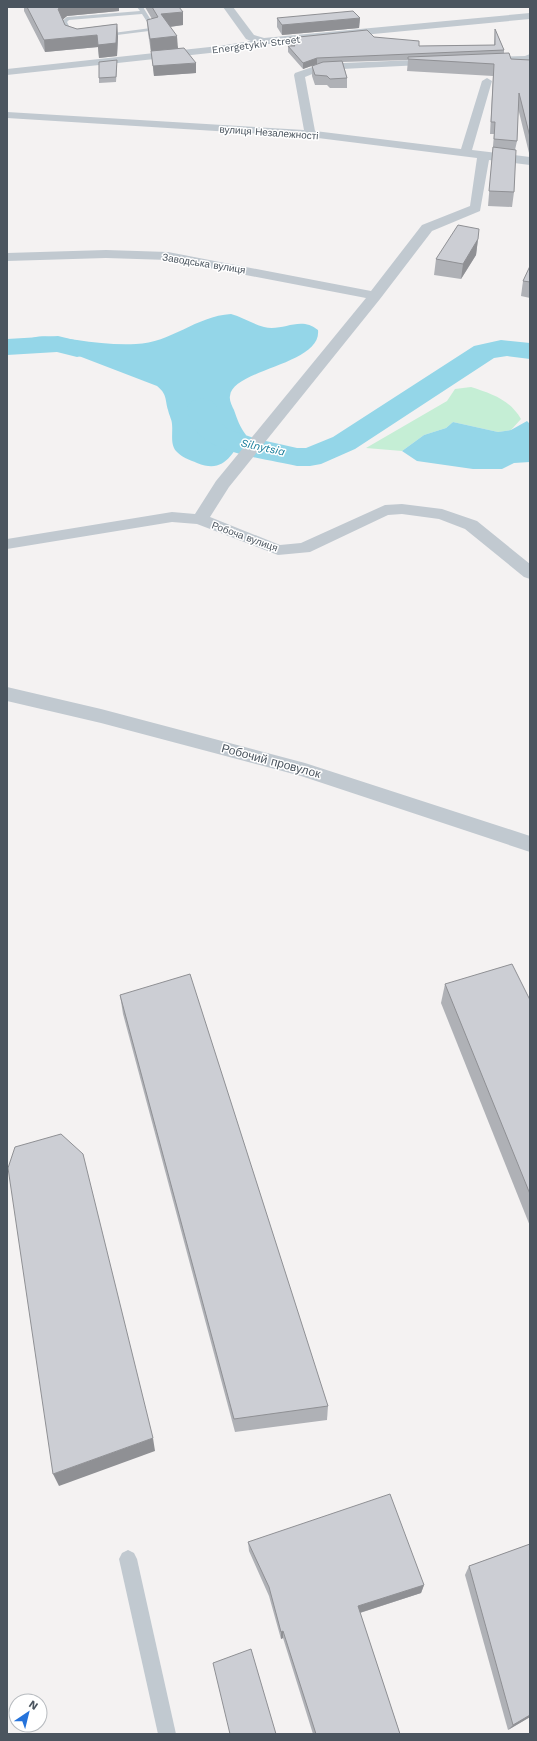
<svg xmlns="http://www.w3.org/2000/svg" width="537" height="1741" viewBox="0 0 537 1741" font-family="'Work Sans',sans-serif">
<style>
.green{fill:#c5eed5}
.water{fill:#94d6e8}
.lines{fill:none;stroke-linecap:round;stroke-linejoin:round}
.river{fill:#94d6e8;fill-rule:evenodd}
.service{fill:#c1c9d0;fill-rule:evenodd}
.minor{fill:#c1c9d0;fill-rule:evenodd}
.wall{fill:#afb1b6}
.shaded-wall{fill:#8f9094}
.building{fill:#ccced4;stroke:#8f9094}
.labels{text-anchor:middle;stroke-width:3;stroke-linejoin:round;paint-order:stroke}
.far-street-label{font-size:10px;fill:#4b555f;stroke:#fff}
.far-water-label{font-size:11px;font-style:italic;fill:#157c99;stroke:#fff}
.street-label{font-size:12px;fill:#4b555f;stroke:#fff}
</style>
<rect width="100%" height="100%" fill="#f4f2f2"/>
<!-- green -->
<path class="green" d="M471 387C492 394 509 399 521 419L511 430 498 432 453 422 446 428 424 435 402 451 366 448 447 401 455 389Z"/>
<!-- water -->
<g class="water">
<path d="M231 314C242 317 253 324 264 327 283 332 300 315 318 330 322 365 232 369 230 396 229 400 232 406 234 410 237 419 240 427 246 435 231 454 225 474 197 463 190 460 181 457 176 451 170 444 173 433 172 424 172 420 169 415 168 410 165 399 167 394 157 386L71 353 48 349 21 348V343C39 331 58 338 77 340 96 343 117 345 136 344 171 343 196 316 231 314Z"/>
<path d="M527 421 530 424V462L514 463 502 469H473L417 461 402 451 424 435 446 428 453 422 498 432 511 430Z"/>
</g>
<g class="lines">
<!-- river -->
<g class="river">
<path d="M58 336 87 343 91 349 87 355 77 357 57 352 7 355V339Z"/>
<path d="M501 340 530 343V359L507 356 494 358 355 449 321 464 310 466H297C271 460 221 454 202 437 193 430 189 418 187 407L192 401 202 398 212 401 217 407 221 423 228 429 257 439 297 448H306L333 437 474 346Z"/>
</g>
<!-- service -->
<g class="service">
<path d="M137 7H143L157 30 101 37 98 35 151 28 142 14 69 20 67 22 74 36 71 38 68 36 61 22 67 17 140 11Z"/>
<path d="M128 1550 134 1553 137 1559 176 1734H158L119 1559 122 1553Z"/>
</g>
<!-- minor -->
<g class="minor">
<path d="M223 7H233L254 35 264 38 530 13V19L268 44 219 52 7 75V69L219 46 251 41 246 39Z"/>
<path d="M530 54V61L527 62 488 63 483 60 488 57 525 56Z"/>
<path d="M437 59 441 60 442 62 441 64 322 70 305 77 315 131 461 149 482 81 487 78 492 81 472 150 530 157V165L489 160 480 211 432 231 380 299 229 487 210 517 280 545 301 543 385 505 402 504 442 509 477 521 530 564V579L524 577 465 529 439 519 402 514 388 515 310 552 278 555 197 524 172 522 7 549V539L172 512 195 514 216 481 366 298 168 260 106 258 7 261V253L106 250 168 252 371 291 422 225 470 206 477 158 310 137 7 118V112L304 130 294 75 295 73 321 64Z"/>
<path d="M7 687 101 709 305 763 530 836V852L301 776 101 723 7 701Z"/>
</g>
</g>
<!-- wall -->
<g class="wall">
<path d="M24 7H119V11L67 16 63 19 65 25 77 29 117 24 118 37 117 56 99 58 98 47 45 52 24 11Z"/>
<path d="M145 7H179L183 25 170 27 178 48 196 73 154 76 151 52 148 33 147 20 152 19Z"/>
<path d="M277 18H360L359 28 282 35 277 27Z"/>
<path d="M495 29 504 50V53L511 59 530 60V157L518 108 517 141 515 150 514 192 512 207 488 206 494 134H490L493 76 407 71 408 60 343 62 347 78V88H330L327 85H315L312 76V66L319 63 303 69 288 52V46H291L289 43V38L374 37 419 46 494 45Z"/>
<path d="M117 65 116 82 99 83V78Z"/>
<path d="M478 239 476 255 461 279 434 275 436 259Z"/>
<path d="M530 266V298L521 296 523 281Z"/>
<path d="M445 984 530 1000V1226L441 1003Z"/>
<path d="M120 995 328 1406 327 1420 235 1432 123 1014Z"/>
<path d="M248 1542 424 1585 421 1593 360 1613 400 1734H313L283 1638 281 1639 269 1596 249 1551Z"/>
<path d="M530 1544V1717L508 1730 465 1575 469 1566Z"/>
</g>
<!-- shaded-wall -->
<g class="shaded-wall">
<path d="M61 7H119V11L67 16 60 22 58 9Z"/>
<path d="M183 12V25L161 28V14Z"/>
<path d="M360 18 359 28 282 35V25Z"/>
<path d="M117 24 118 37 117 56 99 58 98 47 45 52 44 40 97 35Z"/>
<path d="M177 36 178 49 151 52 150 39Z"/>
<path d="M317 58V64L303 69V63Z"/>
<path d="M196 63V73L154 76 153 66Z"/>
<path d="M478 239 476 255 461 279 463 264Z"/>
<path d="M153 1438 155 1451 59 1486 53 1474Z"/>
<path d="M424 1585 421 1593 356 1614 358 1606Z"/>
<path d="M283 1631V1638L281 1639V1632Z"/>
<path d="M530 1715V1717L508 1730 513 1725Z"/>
</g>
<!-- building -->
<g class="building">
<path d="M27 7H61L58 9 65 25 77 29 117 24 116 43 98 45 97 35 44 40Z"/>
<path d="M152 7H179L183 12 161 14 177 36 150 39 147 20 158 17Z"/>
<path d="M353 11 360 18 282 25 277 18Z"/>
<path d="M495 29 504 50 317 58 303 63 288 46H295L289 38 367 30 374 37 419 41V46L495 45Z"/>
<path d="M184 48 196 63 153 66 151 51Z"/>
<path d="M509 53 511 59 530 60V137L519 93 517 141 494 139 495 122H491L494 64 408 59V57Z"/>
<path d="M117 60 116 77 99 78V62Z"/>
<path d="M342 61 347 78 330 79 327 76 315 75 312 66 323 62Z"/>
<path d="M493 147 516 150 514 192 489 191Z"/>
<path d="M458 225 479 229 478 239 463 264 436 259Z"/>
<path d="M530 266V282L523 281Z"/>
<path d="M512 964 530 1000V1194L445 984Z"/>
<path d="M190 974 328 1406 234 1419 120 995Z"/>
<path d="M61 1134 83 1154 153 1438 53 1474 8 1168 15 1147Z"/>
<path d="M390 1494 424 1585 358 1606 400 1734H316L283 1631 281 1632 269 1587 248 1542Z"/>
<path d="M530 1544V1715L513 1725 469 1566Z"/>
<path d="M251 1649 276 1734H230L213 1663Z"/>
</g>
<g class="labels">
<!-- far-street labels -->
<g class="far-street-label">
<text transform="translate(256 44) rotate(-7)" y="4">Energetykiv Street</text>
<text transform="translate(269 132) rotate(4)" y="4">вулиця Незалежності</text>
<text transform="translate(204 263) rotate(9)" y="4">Заводська вулиця</text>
<text transform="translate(245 536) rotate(20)" y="4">Робоча вулиця</text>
</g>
<!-- far-water labels -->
<g class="far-water-label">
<text transform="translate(263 447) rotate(12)" y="4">Silnytsia</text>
</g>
<!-- street labels -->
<g class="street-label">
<text transform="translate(271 761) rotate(15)" y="4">Робочий провулок</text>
</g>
</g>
<!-- border -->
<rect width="537" height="1741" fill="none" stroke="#4b555f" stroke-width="16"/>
<!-- north arrow -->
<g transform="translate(28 1713) rotate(35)"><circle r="19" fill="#ffffff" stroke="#b7bbbf"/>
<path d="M0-3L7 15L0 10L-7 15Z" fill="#2573db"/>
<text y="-6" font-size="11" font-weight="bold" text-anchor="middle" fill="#4b555f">N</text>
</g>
</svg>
